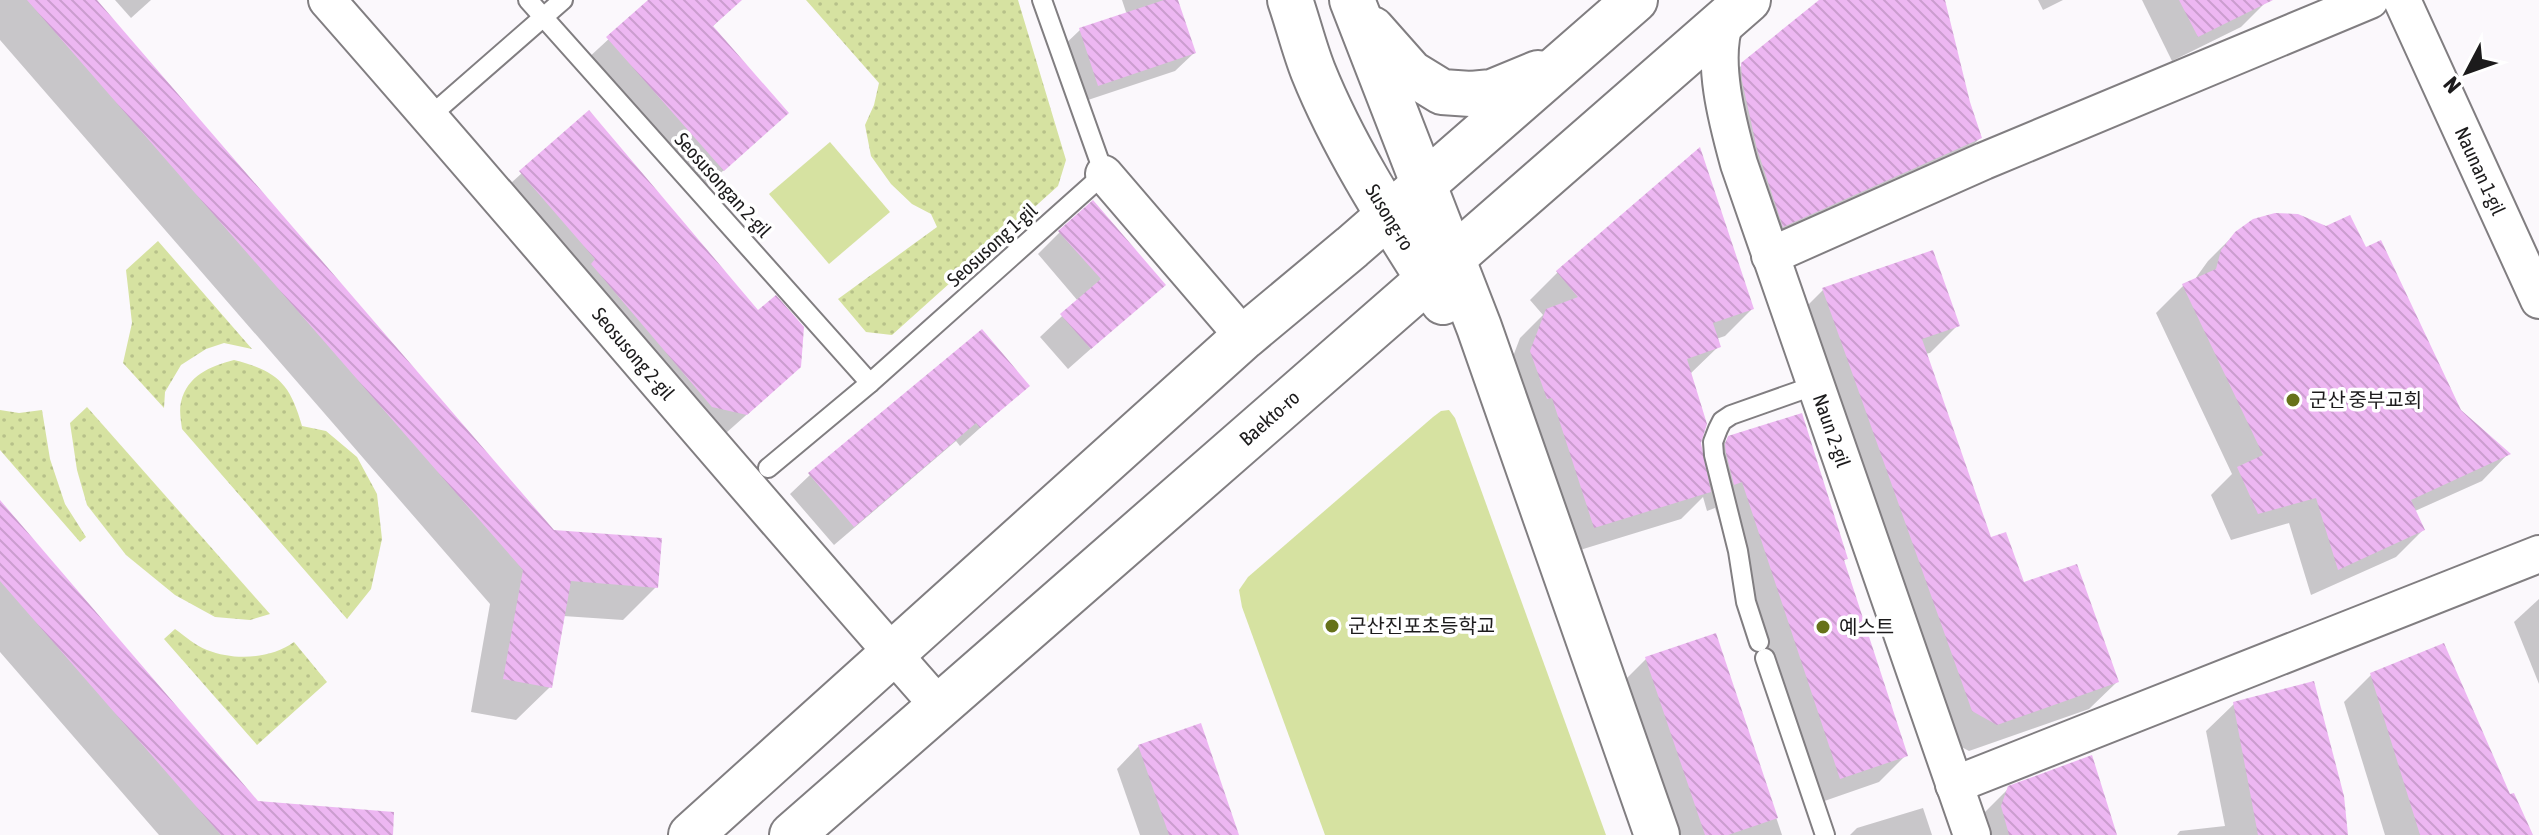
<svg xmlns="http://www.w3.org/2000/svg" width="2539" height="835" viewBox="0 0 2539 835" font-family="'Asap Condensed','Noto Sans KR',sans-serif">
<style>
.green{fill:url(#green-dots)}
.pitch{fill:#d6e2a1}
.shadow{fill:#0003}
.building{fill:url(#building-back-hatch)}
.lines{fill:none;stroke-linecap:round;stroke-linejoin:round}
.lane-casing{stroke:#817e81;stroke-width:22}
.street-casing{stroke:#817e81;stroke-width:40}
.secondary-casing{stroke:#817e81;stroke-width:48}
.lane{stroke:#fff;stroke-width:18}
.street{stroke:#fff;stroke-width:36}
.secondary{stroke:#fff;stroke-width:44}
.poi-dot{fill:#66711a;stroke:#fff;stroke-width:3}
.labels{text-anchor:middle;stroke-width:7;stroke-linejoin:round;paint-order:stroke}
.street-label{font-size:20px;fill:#1c1b1c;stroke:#fff}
.poi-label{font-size:20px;fill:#1c1b1c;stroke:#fff;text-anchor:start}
</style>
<defs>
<pattern id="green-dots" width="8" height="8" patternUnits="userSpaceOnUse" patternTransform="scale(2)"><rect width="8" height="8" fill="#d6e2a1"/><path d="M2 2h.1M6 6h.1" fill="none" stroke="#b7c18a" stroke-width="1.8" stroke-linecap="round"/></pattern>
<pattern id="building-back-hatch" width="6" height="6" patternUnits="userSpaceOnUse" patternTransform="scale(2)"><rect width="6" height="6" fill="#edb7f2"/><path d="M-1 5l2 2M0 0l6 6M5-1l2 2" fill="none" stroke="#cb9dcf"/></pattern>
</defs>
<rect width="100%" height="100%" fill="#fbf8fc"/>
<!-- green -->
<g class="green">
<path d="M806 0H1018L1066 160 1058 186 892 335 866 332 838 299 937 227 931 214 912 204 891 184 871 156 865 125 874 105 879 83Z"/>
<path d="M158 241 252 349 224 343 206 349 181 365 165 392 164 408 123 363 132 323 126 270Z"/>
<path d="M234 360C277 371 290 383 302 426L326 431 357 457 377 494 382 539 371 589 347 619 182 429C181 421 179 410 181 402 187 376 210 366 234 360Z"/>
<path d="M87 407 270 614 250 620 215 617 175 595 126 555 87 505 77 470 70 423Z"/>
<path d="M0 410 19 413 42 410 50 459 65 504 86 537 80 542 0 450Z"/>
<path d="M175 629C185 636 196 646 207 650 235 661 270 659 294 642L327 682 257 745 164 639Z"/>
</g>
<!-- pitch -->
<g class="pitch">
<path d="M830 142 890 212 829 264 769 194Z"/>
<path d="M1449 410 1455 418 1606 835H1325L1242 607 1239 590 1248 577 1433 417 1441 411Z"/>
</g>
<!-- shadow -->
<g class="shadow">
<path d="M0 0H95L553 532 656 587 623 620 563 616 550 687 516 720 471 712 490 604 0 40Z"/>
<path d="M115 0H151L131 18Z"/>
<path d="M651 0H740L711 28 786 113 701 191 586 60Z"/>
<path d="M1122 0H1176L1194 53 1175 71 1079 103 1061 48 1080 30 1127 15Z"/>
<path d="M1822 0H1943L1968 103 1980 138 1953 165 1756 253 1715 92 1742 65Z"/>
<path d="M2038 0H2063L2043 10Z"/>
<path d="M2142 0H2265L2266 2 2241 27 2172 61Z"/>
<path d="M588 113 779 386 726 433 692 426 501 192Z"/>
<path d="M1699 150 1752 309 1725 336 1716 339 1719 346 1690 374 1703 464 1729 438 1846 558 1843 562 1906 755 1879 782 1813 805 1715 508 1707 511 1703 497 1681 519 1567 554 1504 380 1520 338 1543 315 1530 300 1557 273Z"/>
<path d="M1060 232 1163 285 1068 369 1040 337 1078 301 1038 254Z"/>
<path d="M2236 233 2365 250 2460 411 2508 454 2482 481 2415 511 2423 530 2396 557 2311 595 2289 523 2231 540 2211 495 2232 474 2156 313 2183 286 2195 279 2208 261Z"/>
<path d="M1932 252 1958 325 1930 353 1925 354 1990 539 2023 585 2117 682 2089 709 1969 751 1945 738 1796 317 1823 290Z"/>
<path d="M1027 386 960 446 956 441 834 545 790 494 810 475Z"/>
<path d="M0 504 257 803 363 835H159L0 652Z"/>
<path d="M2539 599V684L2514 622Z"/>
<path d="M1715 636 1782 835H1669L1619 686 1646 659Z"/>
<path d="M2371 675 2509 796 2530 835H2385L2344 702Z"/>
<path d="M2234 704 2346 835H2177L2180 831 2225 826 2206 731Z"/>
<path d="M1139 746 1237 835H1140L1117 769Z"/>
<path d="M2009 788 2115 835H1975L1981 816Z"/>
<path d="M1923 808 1932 835H1850L1857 828Z"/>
</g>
<!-- building -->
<g class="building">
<path d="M27 0H97L554 530 662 538 658 588 571 581 552 688 503 679 523 570Z"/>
<path d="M648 0H742L713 26 789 113 724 171 606 37Z"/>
<path d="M1164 0H1178L1196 53 1098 86 1079 28Z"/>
<path d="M1819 0H1945L1970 102 1982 138 1783 227 1757 149 1742 81 1741 63Z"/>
<path d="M2179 0H2273L2198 37Z"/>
<path d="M589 110 758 310 776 295 804 327 801 367 747 415 712 407 591 264 595 259 519 171Z"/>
<path d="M1700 147 1754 309 1713 323 1721 347 1687 359 1707 424 1701 443 1711 492 1594 528 1552 398 1547 399 1530 351 1546 309 1578 297 1556 271Z"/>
<path d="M1093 200 1166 285 1091 349 1060 314 1101 279 1058 231Z"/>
<path d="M2275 213 2298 214 2326 226 2350 215 2366 247 2381 240 2461 410 2511 454 2411 500 2425 530 2338 570 2316 498 2258 514 2237 467 2263 455 2182 284 2216 269 2221 250 2235 232 2253 219Z"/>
<path d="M1933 250 1960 326 1922 339 1991 537 2006 532 2024 582 2077 564 2119 682 1997 725 1972 711 1822 288Z"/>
<path d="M982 329 1030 386 980 428 976 423 854 527 808 473Z"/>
<path d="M1802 413 1848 559 1844 560 1908 756 1840 779 1742 482 1734 485 1726 453 1725 444 1728 436Z"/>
<path d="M0 500 258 801 394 812 393 835H221L0 581Z"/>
<path d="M1716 633 1778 818 1728 835H1705L1645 657Z"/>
<path d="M2444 643 2510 794 2514 793 2533 835H2420L2370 673Z"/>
<path d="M2314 681 2344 796 2348 835H2258L2233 702Z"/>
<path d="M1201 723 1239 835H1169L1138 745Z"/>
<path d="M2092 755 2117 835H2009L2001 806 2008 786Z"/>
</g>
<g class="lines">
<!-- lane casing -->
<g class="lane-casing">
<g id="lane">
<path d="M528 0 870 383"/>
<path d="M429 117 563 0"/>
<path d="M768 468 870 383 1104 174 1042 0"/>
<path d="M1759 642 1746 602 1738 551 1714 455 1713 442 1718 429 1722 421 1731 415 1816 385"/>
<path d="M1765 658 1825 835"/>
</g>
</g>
<!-- street casing -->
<g class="street-casing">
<g id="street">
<path id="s1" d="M327 0C533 234 733 473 939 706"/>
<path id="s2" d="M2402 0 2539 300"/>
<path id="s3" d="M1726 19C1710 59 1728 124 1739 164L1972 835"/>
<path d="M1104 174 1244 337"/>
<path d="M1770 256 1984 161 2370 0"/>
<path d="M1954 785 2539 554"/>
</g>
</g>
<!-- secondary casing -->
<g class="secondary-casing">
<g id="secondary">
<path id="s4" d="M1290 0C1298 23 1304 48 1313 71 1346 153 1396 228 1443 302"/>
<path d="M1352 0 1479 327 1657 835"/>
<path d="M1372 29 1411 73 1442 92 1471 94 1492 92 1538 73"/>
<path d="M691 835 1244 337 1352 247 1635 0"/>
<path id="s5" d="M792 835 1748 0"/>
</g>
</g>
<!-- lane -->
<use href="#lane" class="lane"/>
<!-- street -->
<use href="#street" class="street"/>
<!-- secondary -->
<use href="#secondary" class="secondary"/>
</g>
<!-- markers -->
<g class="poi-dot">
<circle cx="2293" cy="400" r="8"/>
<circle cx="1332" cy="626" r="8"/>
<circle cx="1823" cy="627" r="8"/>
</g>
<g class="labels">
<!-- street labels -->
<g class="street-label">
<text dy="7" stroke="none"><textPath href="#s2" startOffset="188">Naunan 1-gil</textPath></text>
<text transform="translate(723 185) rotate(48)" y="7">Seosusongan 2-gil</text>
<text dy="7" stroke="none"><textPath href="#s4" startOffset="240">Susong-ro</textPath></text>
<text transform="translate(992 245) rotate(-42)" y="7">Seosusong 1-gil</text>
<text dy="7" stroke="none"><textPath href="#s1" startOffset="468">Seosusong 2-gil</textPath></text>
<text dy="7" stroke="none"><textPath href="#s5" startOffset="634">Baekto-ro</textPath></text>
<text dy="7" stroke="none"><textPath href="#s3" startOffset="430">Naun 2-gil</textPath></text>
</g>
<!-- poi labels -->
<g class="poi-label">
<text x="2309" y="407">군산 중부교회</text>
<text x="1348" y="633">군산진포초등학교</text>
<text x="1839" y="634">예스트</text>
</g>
</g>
<!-- north arrow -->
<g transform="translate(2467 72) rotate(229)" stroke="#ffffff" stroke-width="6" paint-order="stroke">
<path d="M0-6L14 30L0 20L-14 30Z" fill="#1c1b1c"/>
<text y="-12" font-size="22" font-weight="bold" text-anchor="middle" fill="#1c1b1c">N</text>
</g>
</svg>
